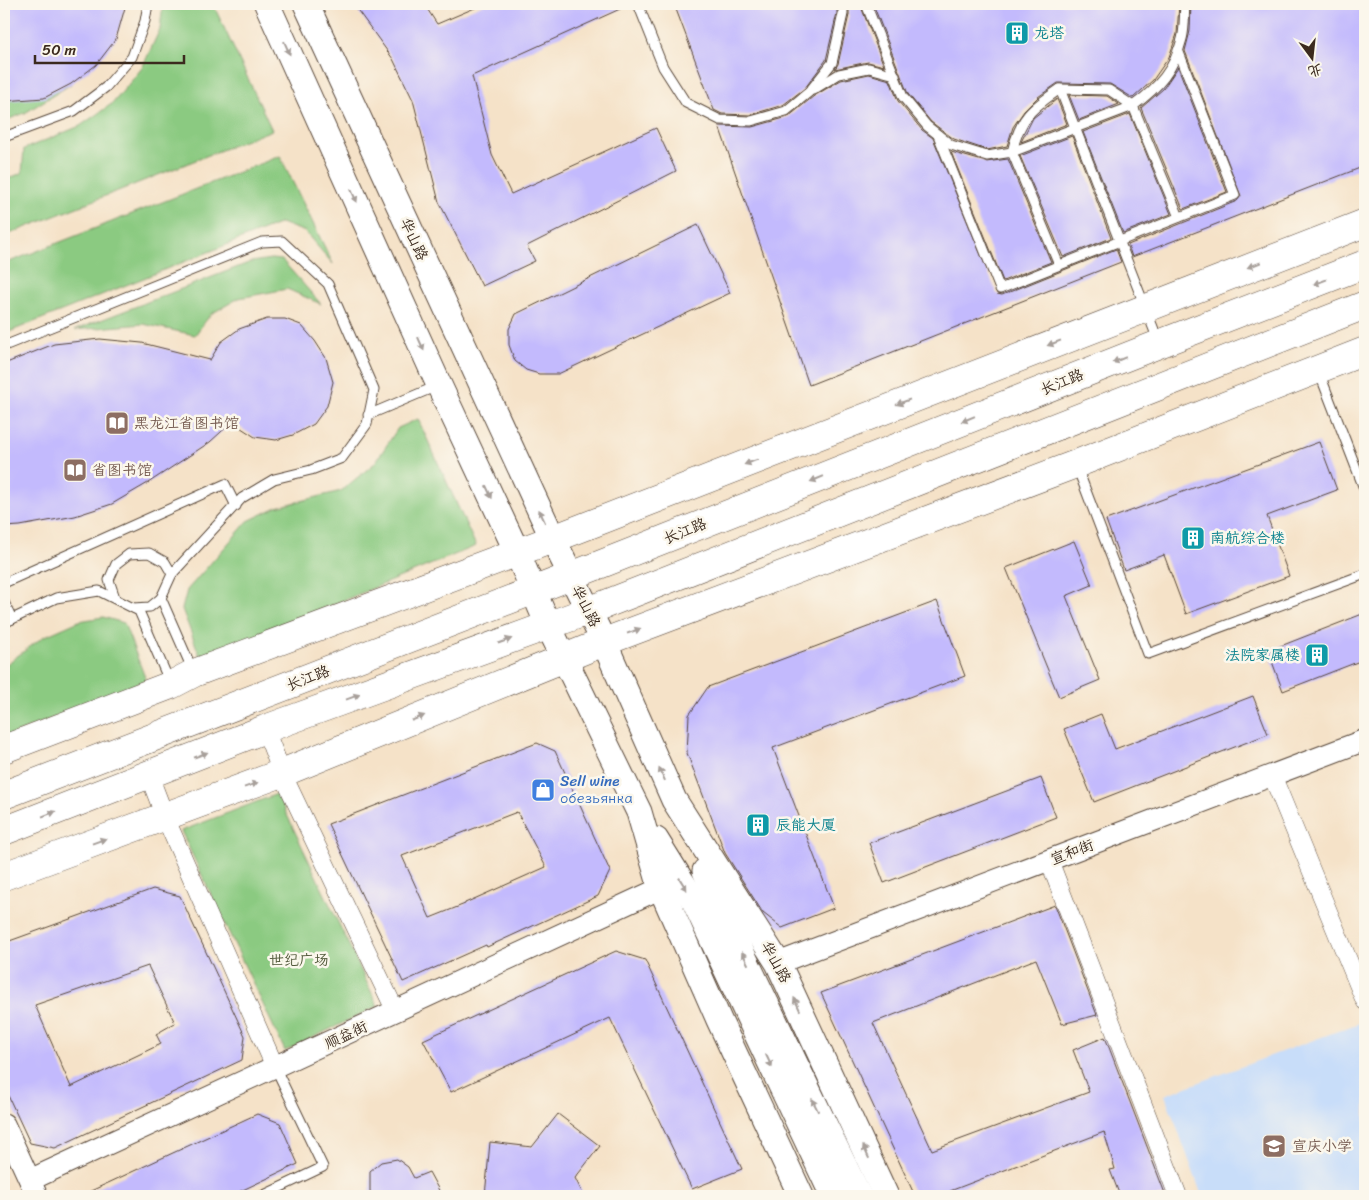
<svg xmlns="http://www.w3.org/2000/svg" width="1369" height="1200" viewBox="0 0 1369 1200" font-family="Sriracha,'LXGW WenKai TC',sans-serif">
<style>
.built{fill:#c8ddf9}
.green{fill:#8bca81;stroke:#637a50}
.building{fill:#c3bafd;fill-rule:evenodd}
.lines{fill:none;stroke-linecap:round;stroke-linejoin:round}
.service-casing{stroke:#574638;stroke-width:11}
.minor-casing{stroke:#574638;stroke-width:19}
.tertiary-casing{stroke:#574638;stroke-width:23}
.secondary-casing{stroke:#574638;stroke-width:27}
.primary-casing{stroke:#574638;stroke-width:29}
.service{stroke:#fff;stroke-width:9}
.minor{stroke:#fff;stroke-width:18}
.tertiary{stroke:#fff;stroke-width:21}
.secondary{stroke:#fff;stroke-width:25}
.primary{stroke:#fff;stroke-width:28}
.oneway{fill:#a79f9a}
.labels{text-anchor:middle;stroke-width:5;stroke-linejoin:round;paint-order:stroke}
.culture-label{font-size:15px;fill:#0d838f;stroke:#fbf7ec;text-anchor:start}
.street-label{font-size:15px;fill:#3b2a1e;stroke:#fbf7ec}
.education-label{font-size:15px;fill:#785e54;stroke:#fbf7ec;text-anchor:start}
.shop-label{font-size:15px;fill:#366cbe;stroke:#fbf7ec;text-anchor:start}
.park-label{font-size:15px;fill:#535a3c;stroke:#fbf7ec}
</style>
<rect width="100%" height="100%" fill="#fbf7ec"/>
<filter id="ink" filterUnits="userSpaceOnUse"><feTurbulence type="fractalNoise" baseFrequency=".02" numOctaves="2"/><feDisplacementMap in="SourceGraphic" scale="10" xChannelSelector="R" yChannelSelector="G"/><feConvolveMatrix kernelMatrix="1 2 1 2 8 2 1 2 1" color-interpolation-filters="sRGB"/></filter>
<filter id="wash" filterUnits="userSpaceOnUse"><feTurbulence type="fractalNoise" baseFrequency=".0096" numOctaves="4" result="noise"/><feDisplacementMap in="SourceGraphic" scale="20" xChannelSelector="R" yChannelSelector="G"/><feGaussianBlur stdDeviation="1.12" result="paint"/><feColorMatrix in="noise" values="0 0 0 0 0 0 0 0 0 0 0 0 0 0 0 0 0 1.4 0 .05"/><feComposite in="paint" operator="in"/></filter>
<g filter="url(#wash)">
<rect width="100%" height="100%" fill="#f5e2c8"/>
<!-- built -->
<path class="built" d="M1365 1021V1196H1202L1165 1095Z"/>
<!-- green -->
<g class="green">
<path d="M163 4H213L272 130 4 236V180L22 173 24 149 80 126 113 103 142 68 160 29Z"/>
<path d="M71 84 25 113 4 121V100L8 101Z"/>
<path d="M280 156 333 264 305 232 281 223 4 334V264Z"/>
<path d="M271 259 282 260 321 304 287 289 239 298 211 314 195 335 143 324 75 330 251 262Z"/>
<path d="M418 419 476 546 201 659 182 609 187 590 248 521 277 507 341 491 375 463 398 428Z"/>
<path d="M103 617 124 623 146 680 4 738V666L43 637 79 621Z"/>
<path d="M277 794 378 1006 285 1051 181 831Z"/>
</g>
<g id="blocks">
<!-- building -->
<g class="building">
<path d="M4 4H126L116 39 96 65 71 84 44 98 4 101Z"/>
<path d="M353 4H424L437 24 484 4H631L472 76 492 155 511 194 656 128 676 171 527 246 535 261 482 286 439 202 413 100 393 59Z"/>
<path d="M674 4H837V13L826 60 805 88 783 105 750 115 722 114 714 110Z"/>
<path d="M849 4H860L884 66 868 62 835 69 838 64 849 15Z"/>
<path d="M873 4H1179L1177 34 1169 57 1153 80 1133 98 1110 84 1058 83 1038 97 1024 111 1013 127 1007 146 987 150 954 139 931 122 908 94Z"/>
<path d="M1191 4H1365V166L1132 257 1128 245 1237 201 1241 196 1185 51 1190 31Z"/>
<path d="M1178 67 1227 192 1183 209 1141 108 1163 89Z"/>
<path d="M869 74 890 80 898 101 922 130 933 138 997 294 1002 295 1116 249 1121 262 809 385 719 126 752 127 788 117 814 96 841 80Z"/>
<path d="M1069 95 1107 96 1119 104 1079 120Z"/>
<path d="M1057 99 1067 124 1021 142 1033 118Z"/>
<path d="M1130 114 1171 214 1123 233 1083 132Z"/>
<path d="M1072 136 1111 238 1063 257 1020 156Z"/>
<path d="M951 152 986 162 1008 159 1051 262 1003 281Z"/>
<path d="M698 225 730 293 558 374H539L526 370 515 361 509 345V329L516 314Z"/>
<path d="M267 319H285L301 325 315 341 326 358 333 382 327 406 314 424 293 435 276 440 255 437 232 422 210 442 148 483 112 504 75 516 20 526 4 527V364L54 344 100 339 142 343 210 360 221 342 239 329Z"/>
<path d="M1319 442 1337 490 1267 516 1289 576 1186 614 1164 555 1124 570 1106 520Z"/>
<path d="M1074 541 1092 585 1066 596 1100 680 1059 697 1006 568Z"/>
<path d="M937 601 965 676 773 748 834 908 782 928 763 913 725 853 687 753 689 715 708 687Z"/>
<path d="M1365 613V659L1283 691 1268 651Z"/>
<path d="M1253 696 1268 734 1094 802 1064 729 1101 714 1115 749Z"/>
<path d="M537 743 555 751 610 871 598 896 487 947 486 945 403 982 328 824ZM517 812 546 867 465 903V904L430 918 402 856Z"/>
<path d="M1041 778 1056 817 884 883 869 843Z"/>
<path d="M153 889 180 896 245 1036 242 1060 55 1148 30 1143 4 1087V943ZM148 966 175 1023 156 1034 161 1044 71 1087 35 1005Z"/>
<path d="M1055 905 1097 1015 1062 1024 1036 959 873 1023 932 1150 1089 1092 1073 1050 1105 1037 1166 1196H1120L1110 1170 1115 1169 1104 1132 950 1191 952 1196H915L821 993Z"/>
<path d="M616 951 645 960 742 1169 692 1189 610 1018 451 1092 423 1040Z"/>
<path d="M257 1114 280 1123 298 1164 230 1196H80Z"/>
<path d="M558 1114 600 1146 575 1178 584 1196H485L490 1142 532 1147Z"/>
<path d="M397 1159 408 1167 414 1178 429 1172 442 1196H373L370 1191V1171L381 1162Z"/>
</g>
</g>
</g>
<g filter="url(#ink)">
<use href="#blocks" fill-opacity="0" stroke="#574638" stroke-width="1"/>
<g class="lines">
<!-- service casing -->
<g class="service-casing">
<g id="service">
<path d="M638 4 663 67 686 103 720 120 751 121 786 111 809 92 832 63 843 14V4"/>
<path d="M866 4 903 97 927 126 951 145 987 156 1012 152 1059 265"/>
<path d="M1060 89 1109 90 1133 106 1012 152C1020 117 1032 108 1060 89Z"/>
<path d="M1060 89 1158 340"/>
<path d="M813 90 839 74 869 68 895 75"/>
<path d="M938 135 1000 289 1235 195 1178 50"/>
<path d="M4 137 74 111 106 87 132 57 145 21 148 4"/>
<path d="M1179 217 1133 106C1159 87 1174 70 1182 39 1185 28 1184 15 1185 4"/>
<path d="M4 346 262 242 282 241 328 284 374 390 367 424 342 458 311 470 274 479 242 498 172 574 161 598 193 671"/>
<path d="M1319 372 1365 491"/>
<path d="M368 415 437 386"/>
<path d="M1077 467 1148 654 1365 574"/>
<path d="M4 583 225 484 236 506"/>
<path d="M115 598 109 580 116 564 129 554 149 553 165 562 172 574"/>
<path d="M4 602 12 619"/>
<path d="M133 608 150 607 161 598"/>
<path d="M4 623 56 598 99 591 139 611 170 683"/>
<path d="M262 1196 323 1167 275 1067"/>
</g>
</g>
<!-- minor casing -->
<g class="minor-casing">
<g id="minor">
<path d="M265 729 282 773 396 1012"/>
<path d="M149 775 165 817 275 1067"/>
<path d="M1272 775 1365 1001"/>
<path d="M1049 860 1178 1196"/>
</g>
</g>
<!-- tertiary casing -->
<g class="tertiary-casing">
<g id="tertiary">
<path d="M778 963 1365 740"/>
<path d="M4 1124 37 1196"/>
<path d="M30 1180 661 888"/>
</g>
</g>
<!-- secondary casing -->
<g class="secondary-casing">
<g id="secondary">
<path d="M267 4 439 385 517 552 548 625 639 812 661 888 719 1020 801 1196"/>
<path d="M306 4 553 539 604 642 674 800 778 963 886 1196"/>
<path d="M656 840 694 901 833 1196"/>
<path d="M705 871 729 926 859 1196"/>
</g>
</g>
<!-- primary casing -->
<g class="primary-casing">
<g id="primary">
<path d="M4 749 171 685 194 673 553 539 1365 223"/>
<path d="M4 795 571 576 1159 344 1365 264"/>
<path d="M4 831 265 729 588 611 1365 305"/>
<path d="M4 876 282 773 604 642 1076 464 1365 351"/>
</g>
</g>
<!-- service -->
<use href="#service" class="service"/>
<!-- minor -->
<use href="#minor" class="minor"/>
<!-- tertiary -->
<use href="#tertiary" class="tertiary"/>
<!-- secondary -->
<use href="#secondary" class="secondary"/>
<!-- primary -->
<use href="#primary" class="primary"/>
</g>
<!-- one-way arrows -->
<defs><path id="oneway-solid" d="M-6-.8H1V-3.2L6.5 0L1 3.2V.8H-6Z" transform="scale(1.25)"/></defs>
<g class="oneway">
<use href="#oneway-solid" transform="translate(287 48) rotate(66)"/>
<use href="#oneway-solid" transform="translate(354 196) rotate(66)"/>
<use href="#oneway-solid" transform="translate(1254 265) rotate(159)"/>
<use href="#oneway-solid" transform="translate(1320 282) rotate(159)"/>
<use href="#oneway-solid" transform="translate(1054 343) rotate(159)"/>
<use href="#oneway-solid" transform="translate(421 344) rotate(66)"/>
<use href="#oneway-solid" transform="translate(1119 360) rotate(158)"/>
<use href="#oneway-solid" transform="translate(903 402) rotate(159)"/>
<use href="#oneway-solid" transform="translate(968 419) rotate(158)"/>
<use href="#oneway-solid" transform="translate(751 462) rotate(159)"/>
<use href="#oneway-solid" transform="translate(817 479) rotate(158)"/>
<use href="#oneway-solid" transform="translate(489 492) rotate(65)"/>
<use href="#oneway-solid" transform="translate(542 516) rotate(-115)"/>
<use href="#oneway-solid" transform="translate(634 631) rotate(-21)"/>
<use href="#oneway-solid" transform="translate(505 641) rotate(-20)"/>
<use href="#oneway-solid" transform="translate(353 697) rotate(-20)"/>
<use href="#oneway-solid" transform="translate(418 718) rotate(-22)"/>
<use href="#oneway-solid" transform="translate(201 755) rotate(-21)"/>
<use href="#oneway-solid" transform="translate(662 774) rotate(-114)"/>
<use href="#oneway-solid" transform="translate(251 785) rotate(-20)"/>
<use href="#oneway-solid" transform="translate(49 814) rotate(-21)"/>
<use href="#oneway-solid" transform="translate(99 841) rotate(-20)"/>
<use href="#oneway-solid" transform="translate(683 884) rotate(58)"/>
<use href="#oneway-solid" transform="translate(745 958) rotate(-116)"/>
<use href="#oneway-solid" transform="translate(797 1004) rotate(-115)"/>
<use href="#oneway-solid" transform="translate(769 1061) rotate(65)"/>
<use href="#oneway-solid" transform="translate(815 1105) rotate(-116)"/>
<use href="#oneway-solid" transform="translate(866 1152) rotate(-115)"/>
</g>
</g>
<!-- icons -->
<defs>
<g id="building-square" transform="scale(1.25)"><rect x="-9" y="-9" width="18" height="18" rx="4" fill="#0f9aa8" stroke="#fbf7ec"/><path d="M-4-6H4V6H1V3H-1V6H-4ZM-2.5-4.3h1.7v1.8h-1.7ZM.8-4.3h1.7v1.8H.8ZM-2.5-1h1.7V.8h-1.7ZM.8-1h1.7V.8H.8Z" fill="#fff"/></g>
<g id="library-square" transform="scale(1.25)"><rect x="-9" y="-9" width="18" height="18" rx="4" fill="#8d6e63" stroke="#fbf7ec"/><path d="M-6-4Q-3-5.5-.7-3.5V5Q-3 3-6 4ZM6-4Q3-5.5 .7-3.5V5Q3 3 6 4Z" fill="#fff"/></g>
<g id="shop-square" transform="scale(1.25)"><rect x="-9" y="-9" width="18" height="18" rx="4" fill="#3f7fe0" stroke="#fbf7ec"/><path d="M-5-2.5h2.3a2.7 3.5 0 0 1 5.4 0H5L5.5 6h-11ZM-1.5-2.5h3a1.5 2.3 0 0 0-3 0Z" fill="#fff"/></g>
<g id="school-square" transform="scale(1.25)"><rect x="-9" y="-9" width="18" height="18" rx="4" fill="#8d6e63" stroke="#fbf7ec"/><path d="M0-5L7-2L0 1L-7-2ZM-4 1L0 2.5L4 1V4Q0 6-4 4Z" fill="#fff"/></g>
</defs>
<g fill-rule="evenodd">
<use href="#building-square" x="1017" y="33"/>
<use href="#library-square" x="117" y="423"/>
<use href="#library-square" x="75" y="470"/>
<use href="#building-square" x="1193" y="538"/>
<use href="#building-square" x="1317" y="655"/>
<use href="#shop-square" x="543" y="790"/>
<use href="#building-square" x="758" y="825"/>
<use href="#school-square" x="1274" y="1146"/>
</g>
<g class="labels">
<!-- culture labels -->
<g class="culture-label">
<text x="1034" y="38">龙塔</text>
<text x="1210" y="543">南航综合楼</text>
<text x="1300" y="660" text-anchor="end">法院家属楼</text>
<text x="776" y="830">辰能大厦</text>
</g>
<!-- street labels -->
<g class="street-label">
<text transform="translate(414 239) rotate(65)" y="5">华山路</text>
<text transform="translate(1062 382) rotate(-22)" y="5">长江路</text>
<text transform="translate(685 531) rotate(-22)" y="5">长江路</text>
<text transform="translate(586 606) rotate(63)" y="5">华山路</text>
<text transform="translate(308 678) rotate(-21)" y="5">长江路</text>
<text transform="translate(1072 852) rotate(-21)" y="5">宣和街</text>
<text transform="translate(776 962) rotate(61)" y="5">华山路</text>
<text transform="translate(346 1035) rotate(-25)" y="5">顺益街</text>
</g>
<!-- education labels -->
<g class="education-label">
<text x="134" y="428">黑龙江省图书馆</text>
<text x="92" y="475">省图书馆</text>
<text x="1292" y="1151">宣庆小学</text>
</g>
<!-- shop labels -->
<g class="shop-label">
<text x="560" y="786">Sell wine<tspan x="560" dy="17">обезьянка</tspan></text>
</g>
<!-- park labels -->
<g class="park-label">
<text x="299" y="965">世纪广场</text>
</g>
</g>
<!-- margin -->
<rect width="1369" height="1200" fill="none" stroke="#fbf7ec" stroke-width="20"/>
<!-- north arrow -->
<g transform="translate(1312 58) rotate(165)" stroke="#fbf7ec" stroke-width="4" paint-order="stroke">
<path d="M0-4L9 19L0 12L-9 19Z" fill="#3b2a1e"/>
<text y="-8" font-size="14" font-weight="bold" text-anchor="middle" fill="#3b2a1e">北</text>
</g>
<!-- scale -->
<path d="M35 55v8h149v-8" fill="none" stroke="#3b2a1e" stroke-width="2.5"/>
<text x="42" y="55" font-size="15" fill="#3b2a1e" stroke="#fbf7ec" stroke-width="4" paint-order="stroke">50 m</text>
</svg>
